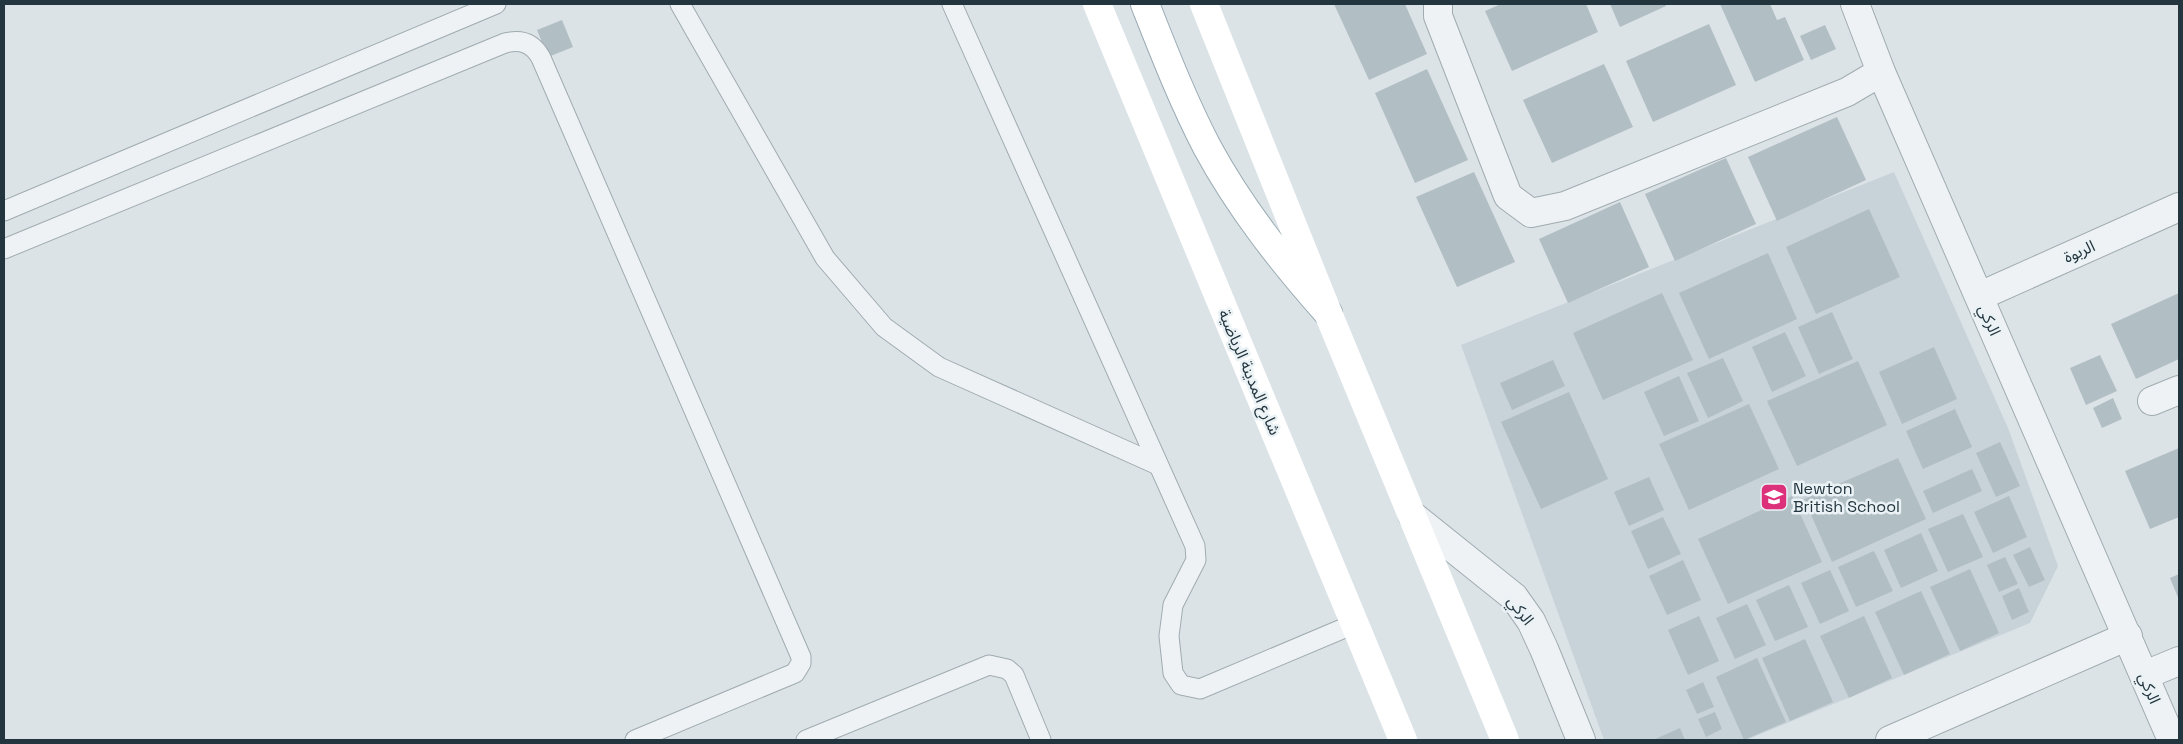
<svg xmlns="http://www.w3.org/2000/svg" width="2183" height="744" viewBox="0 0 2183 744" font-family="'Space Grotesk','Noto Sans Arabic',sans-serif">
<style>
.built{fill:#c8d3d9}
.building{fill:#b1bec4}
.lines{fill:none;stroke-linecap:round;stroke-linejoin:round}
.service-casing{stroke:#a0abb1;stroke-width:21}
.minor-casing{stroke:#a0abb1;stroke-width:30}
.primary-casing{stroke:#99abb4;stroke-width:30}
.service{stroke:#eef2f5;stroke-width:19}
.minor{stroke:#eef2f5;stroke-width:28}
.secondary{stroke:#fff;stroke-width:28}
.primary{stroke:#fff;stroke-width:28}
.labels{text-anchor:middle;stroke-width:5;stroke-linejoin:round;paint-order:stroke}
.street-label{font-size:16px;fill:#23353e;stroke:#eaf2f5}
.poi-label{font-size:16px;fill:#23353e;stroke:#eaf2f5;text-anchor:start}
</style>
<rect width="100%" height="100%" fill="#dbe3e7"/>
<!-- built -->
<path class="built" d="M1894 172 2008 428 2058 566 2030 623 1746 740H1604L1461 345Z"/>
<!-- building -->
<g class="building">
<path d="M1334 4H1405L1427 54 1369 80Z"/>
<path d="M1501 4H1586L1598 32 1512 71 1485 11Z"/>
<path d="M1610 4H1665L1666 6 1620 27Z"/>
<path d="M1720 4H1770L1777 20 1785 17 1804 60 1755 82Z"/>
<path d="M562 20 573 47 548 57 537 30Z"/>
<path d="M1709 24 1736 85 1653 122 1626 61Z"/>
<path d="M1825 25 1836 49 1811 60 1800 36Z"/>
<path d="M1604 64 1633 127 1552 163 1523 100Z"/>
<path d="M1427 69 1468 160 1415 183 1375 93Z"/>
<path d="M1837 117 1866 180 1777 221 1748 157Z"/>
<path d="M1726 158 1756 224 1675 261 1645 194Z"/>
<path d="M1474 172 1515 262 1457 287 1416 197Z"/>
<path d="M1620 202 1649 267 1568 303 1539 239Z"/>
<path d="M1869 209 1900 277 1816 314 1786 247Z"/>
<path d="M1768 253 1797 319 1709 359 1679 293Z"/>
<path d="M1662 293 1693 360 1603 400 1573 333Z"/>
<path d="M2179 293V359L2136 379 2111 324Z"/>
<path d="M1832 312 1853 359 1819 374 1798 327Z"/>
<path d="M1785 332 1806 376 1772 392 1752 347Z"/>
<path d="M1934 347 1957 399 1902 424 1879 372Z"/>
<path d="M2100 355 2117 391 2086 405 2070 368Z"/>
<path d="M1723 358 1743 401 1708 418 1687 373Z"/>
<path d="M1553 360 1565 386 1512 410 1500 383Z"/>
<path d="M1858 361 1887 425 1797 466 1767 401Z"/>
<path d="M1679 376 1699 421 1664 436 1644 392Z"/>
<path d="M1569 392 1608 479 1541 509 1501 422Z"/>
<path d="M2113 398 2122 419 2102 428 2093 408Z"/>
<path d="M1749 404 1779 469 1689 510 1659 444Z"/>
<path d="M1955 409 1972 447 1923 469 1906 431Z"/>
<path d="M2000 442 2020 486 1996 497 1976 453Z"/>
<path d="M2179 448V517L2150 529 2125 471Z"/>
<path d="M1898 458 1926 519 1832 562 1804 499Z"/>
<path d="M1972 469 1982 491 1933 513 1923 491Z"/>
<path d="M1649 477 1664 510 1629 526 1614 492Z"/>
<path d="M1792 496 1822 562 1728 604 1698 539Z"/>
<path d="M2009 496 2027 537 1993 553 1974 512Z"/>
<path d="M1963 514 1983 557 1948 572 1928 529Z"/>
<path d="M1663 517 1681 554 1648 569 1631 531Z"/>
<path d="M1921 533 1938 571 1901 588 1884 550Z"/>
<path d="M2030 547 2045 580 2029 587 2013 555Z"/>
<path d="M1874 551 1893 591 1856 607 1838 567Z"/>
<path d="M2005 557 2018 584 1999 592 1987 565Z"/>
<path d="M1683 560 1701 600 1667 615 1649 576Z"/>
<path d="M1970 569 1999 633 1960 651 1930 587Z"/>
<path d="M1830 570 1849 611 1820 624 1801 583Z"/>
<path d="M2179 574V600L2170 578Z"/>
<path d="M1789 585 1808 627 1775 641 1756 600Z"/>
<path d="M2019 588 2029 612 2012 620 2002 596Z"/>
<path d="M1921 591 1950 654 1904 675 1875 612Z"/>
<path d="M1747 604 1766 645 1735 659 1716 618Z"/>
<path d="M1699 616 1719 661 1688 675 1668 630Z"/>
<path d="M1864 616 1892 678 1849 698 1820 636Z"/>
<path d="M1805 639 1833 702 1790 721 1762 658Z"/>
<path d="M1757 658 1786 722 1744 740 1716 677Z"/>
<path d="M1703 682 1714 707 1697 714 1686 690Z"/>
<path d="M1715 712 1722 729 1706 737 1698 719Z"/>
<path d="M1680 728 1685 740H1653Z"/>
</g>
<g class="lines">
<!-- service casing -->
<g class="service-casing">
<g id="service">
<path d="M680 4 825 258 884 327 939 367 1158 465"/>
<path d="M952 4 1195 546 1196 560 1173 605 1169 636 1173 673 1181 685 1200 689 1354 624"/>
<path d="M4 211 496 4"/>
<path d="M4 249 505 43C521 39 533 43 541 58L801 657V663L795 673 635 740"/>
<path d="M806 740 989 665 1007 669 1014 675 1041 740"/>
</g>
</g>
<!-- minor casing -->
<g class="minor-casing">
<g id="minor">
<path d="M1438 4V16L1508 196 1531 213 1565 206 1847 92 1881 72"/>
<path d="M1855 4 1881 72 2172 740"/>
<path d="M1980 296 2179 207"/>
<path d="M2152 401 2179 390"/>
<path d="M1413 516 1514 597 1531 621 1544 649 1581 740"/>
<path d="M2145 675 2179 661"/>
<path d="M1890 740 2128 636"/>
</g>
</g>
<!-- primary casing -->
<g class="primary-casing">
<path id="primary" d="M1145 4C1164 52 1183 101 1207 147 1240 208 1282 261 1328 313"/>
</g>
<!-- service -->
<use href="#service" class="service"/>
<!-- minor -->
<use href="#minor" class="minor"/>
<!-- secondary -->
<g class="secondary">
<path d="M1097 4 1403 740"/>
<path d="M1204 4 1328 313 1505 740"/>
</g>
<!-- primary -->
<use href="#primary" class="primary"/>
</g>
<!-- icons -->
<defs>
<g id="school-square" transform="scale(1.4375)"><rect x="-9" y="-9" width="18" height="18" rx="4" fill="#dc307a" stroke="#eaf2f5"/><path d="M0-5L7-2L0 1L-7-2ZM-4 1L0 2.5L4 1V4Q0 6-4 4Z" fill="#fff"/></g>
</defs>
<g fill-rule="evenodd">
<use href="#school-square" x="1774" y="497"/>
</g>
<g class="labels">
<!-- street labels -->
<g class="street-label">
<text transform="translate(2079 251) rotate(-24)" y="6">الربوة</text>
<text transform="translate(1990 320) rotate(66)" y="6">الركي</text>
<text transform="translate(1250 372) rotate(67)" y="6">شارع المدينة الرياضية</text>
<text transform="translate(1521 610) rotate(53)" y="6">الركي</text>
<text transform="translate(2150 688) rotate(67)" y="6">الركي</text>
</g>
<!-- poi labels -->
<g class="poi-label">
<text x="1793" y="494">Newton<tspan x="1793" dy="18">British School</tspan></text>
</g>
</g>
<!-- border -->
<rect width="2183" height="744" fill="none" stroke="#23353e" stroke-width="10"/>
</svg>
